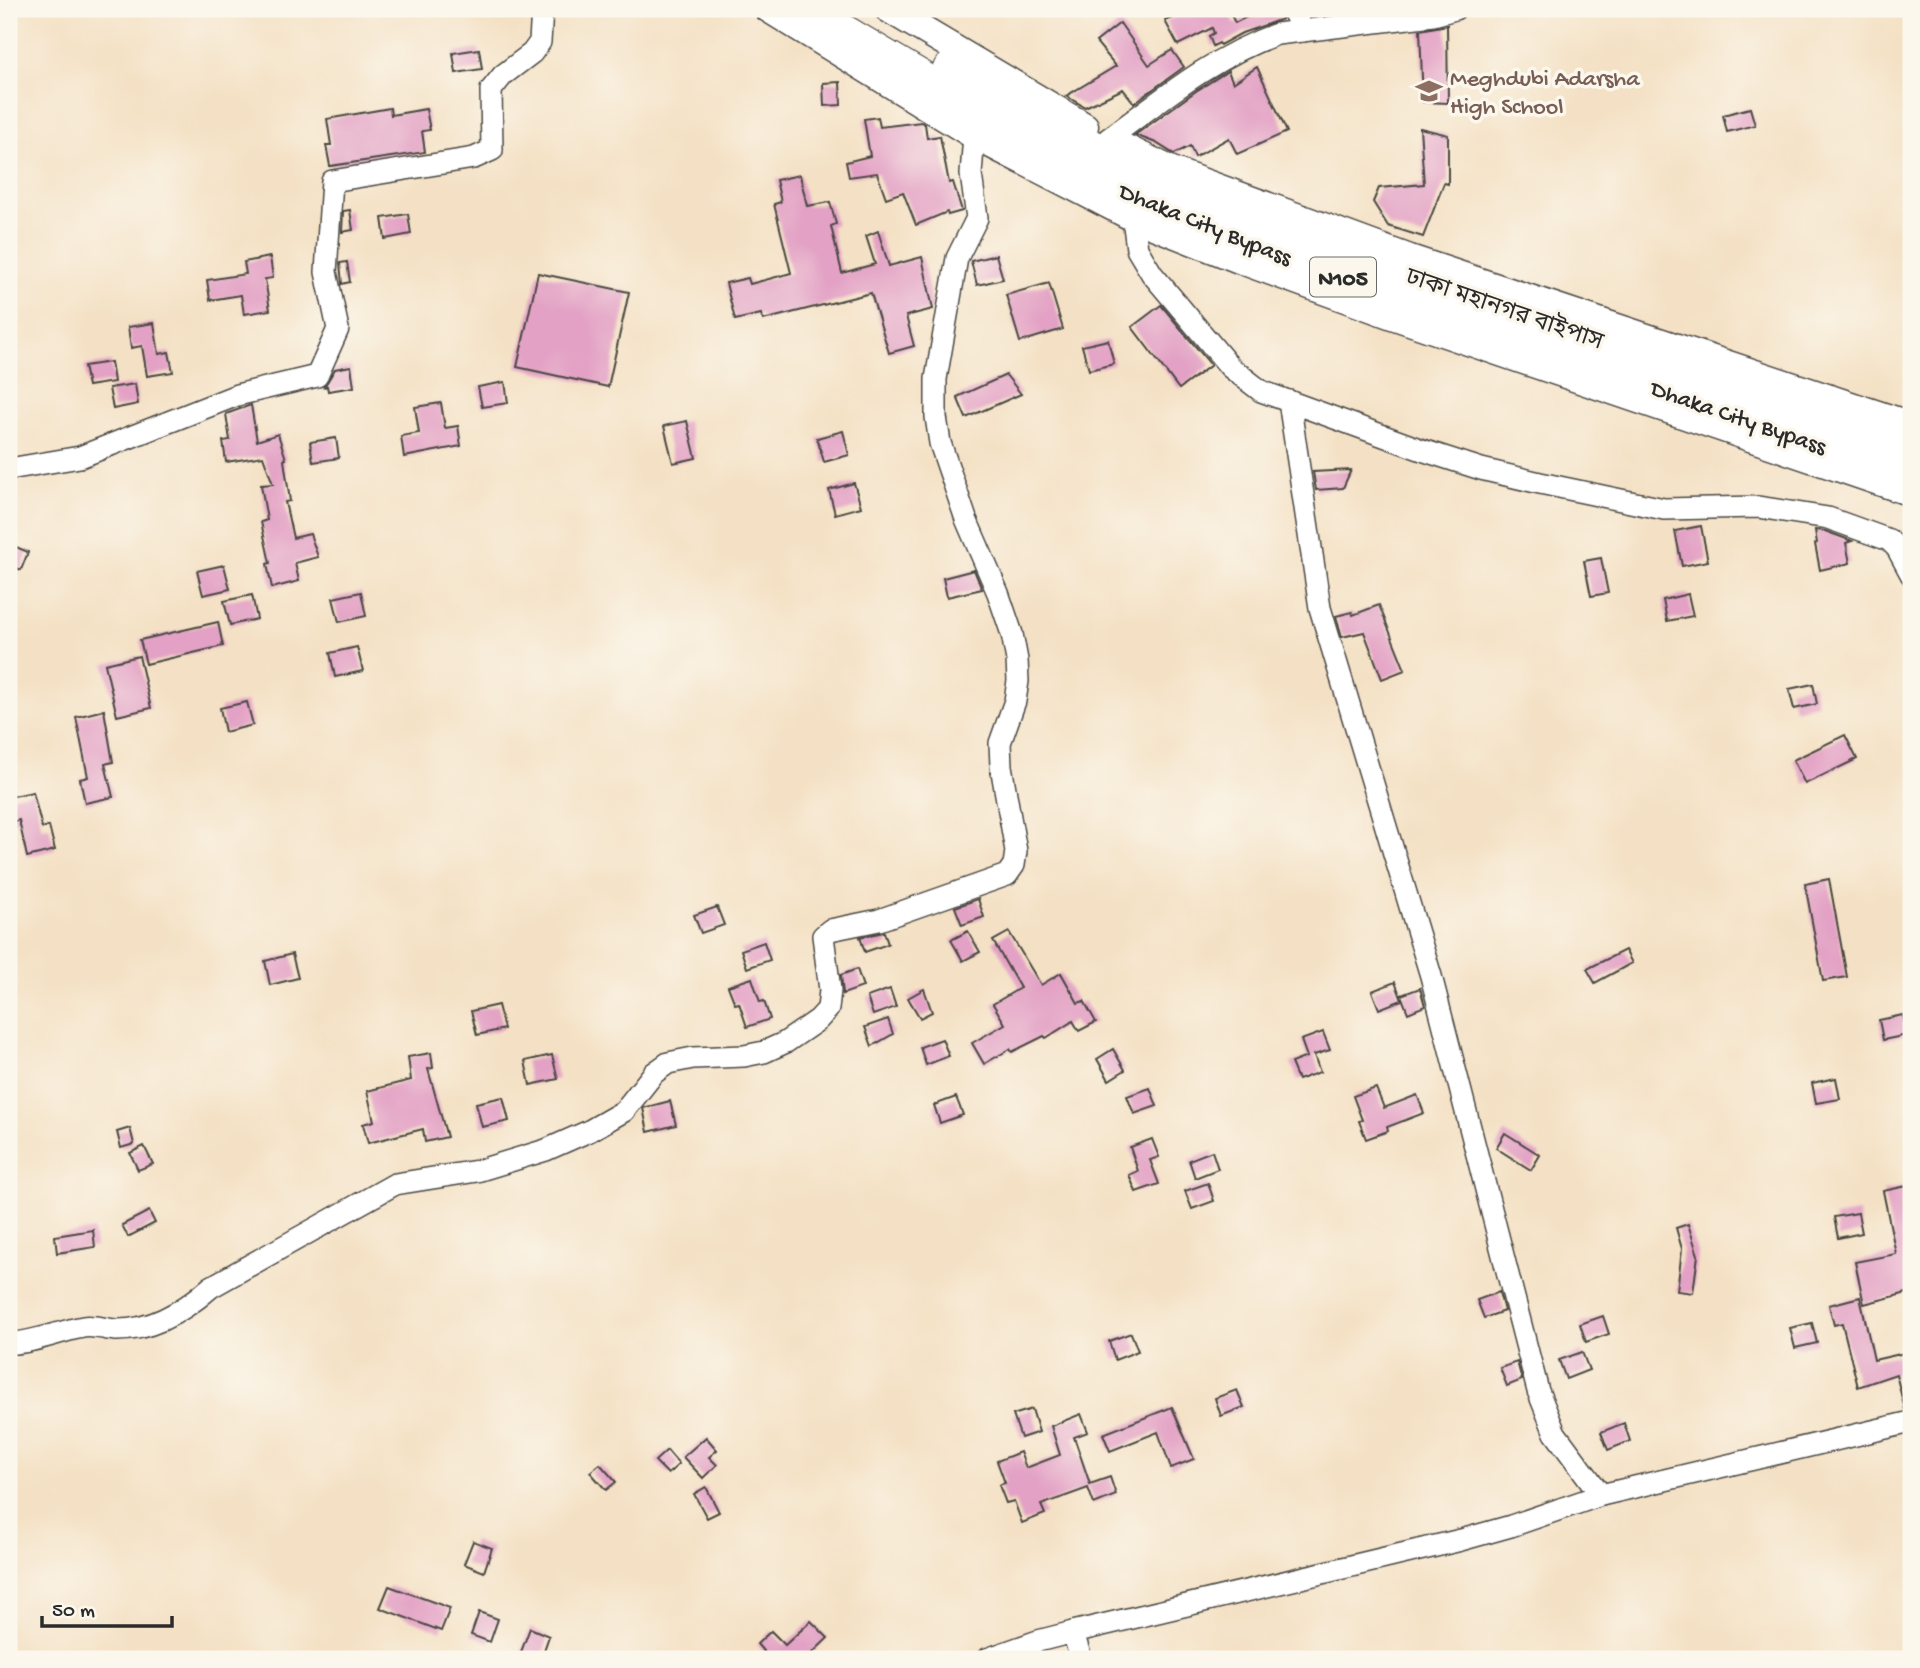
<svg xmlns="http://www.w3.org/2000/svg" width="1920" height="1668" viewBox="0 0 1920 1668" font-family="'Gochi Hand','Noto Sans Bengali',sans-serif">
<style>
.building{fill:#e3a2c5}
.lines{fill:none;stroke-linecap:round;stroke-linejoin:round}
.minor-casing{stroke:#494642;stroke-width:24}
.major-casing{stroke:#494642;stroke-width:29}
.highway-casing{stroke:#494642;stroke-width:34}
.minor{stroke:#fff;stroke-width:21}
.major{stroke:#fff;stroke-width:26}
.highway{stroke:#fff;stroke-width:32}
.labels{text-anchor:middle;stroke-width:7;stroke-linejoin:round;paint-order:stroke}
.shield{fill:#fbf7ec;stroke:#696865;stroke-width:2}
.shield-label{font-size:23px;font-weight:bold;fill:#2b2b2b}
.education-label{font-size:24px;fill:#785e54;stroke:#fbf7ec;text-anchor:start}
.street-label{font-size:24px;fill:#2b2b2b;stroke:#fbf7ec}
</style>
<rect width="100%" height="100%" fill="#fbf7ec"/>
<filter id="ink" filterUnits="userSpaceOnUse"><feTurbulence type="fractalNoise" baseFrequency=".0143" numOctaves="2"/><feDisplacementMap in="SourceGraphic" scale="14" xChannelSelector="R" yChannelSelector="G"/><feConvolveMatrix kernelMatrix="1 2 1 2 8 2 1 2 1" color-interpolation-filters="sRGB"/></filter>
<filter id="wash" filterUnits="userSpaceOnUse"><feTurbulence type="fractalNoise" baseFrequency=".00686" numOctaves="4" result="noise"/><feDisplacementMap in="SourceGraphic" scale="28" xChannelSelector="R" yChannelSelector="G"/><feGaussianBlur stdDeviation="1.57" result="paint"/><feColorMatrix in="noise" values="0 0 0 0 0 0 0 0 0 0 0 0 0 0 0 0 0 1.4 0 .05"/><feComposite in="paint" operator="in"/></filter>
<g filter="url(#wash)">
<rect width="100%" height="100%" fill="#f4e1c5"/>
<g id="blocks">
<!-- building -->
<g class="building">
<path d="M1196 9H1228L1235 23 1262 9H1279L1282 19 1242 33 1220 45 1219 43 1213 46 1209 36 1214 33 1212 28 1178 45 1165 21Z"/>
<path d="M1120 23 1149 65 1172 50 1184 67 1134 103 1123 89 1085 107 1066 96 1116 66 1096 42Z"/>
<path d="M1447 25 1448 103 1423 102 1420 30Z"/>
<path d="M479 49 482 69 456 73 453 53Z"/>
<path d="M1257 67 1287 132 1237 154 1229 138 1195 157 1190 146 1174 154 1156 143 1135 135 1196 91 1228 71 1233 83Z"/>
<path d="M840 82 841 105 824 106 823 83Z"/>
<path d="M390 108 391 115 426 109 430 130 422 131 425 152 330 166 326 145H331L327 119Z"/>
<path d="M1750 108 1755 125 1727 132 1723 115Z"/>
<path d="M878 117 880 127 921 122 925 124 927 138 940 136 949 183 953 182 962 211 948 215 947 212 916 225 903 192 886 198 877 173 849 177 846 162 870 156 864 119Z"/>
<path d="M1420 128 1448 135V184L1444 183 1423 237 1388 226 1373 202 1379 188 1424 184Z"/>
<path d="M800 175 807 206 830 202 836 224 831 226 842 273 875 264 866 236 878 231 889 266 922 257 933 309 906 316 914 346 889 353 871 293 763 320 761 314 735 320 726 283 748 278 750 284 791 273 774 204 781 202 776 180Z"/>
<path d="M350 210 353 230 342 232 343 211Z"/>
<path d="M408 214 411 234 385 239 382 218Z"/>
<path d="M996 255 1003 279 977 285 971 261Z"/>
<path d="M270 257 273 278 265 279 270 310 244 314 241 295 210 300 207 280 246 274 244 262Z"/>
<path d="M347 262 350 282 342 284 340 263Z"/>
<path d="M538 273 629 292 608 387 517 367Z"/>
<path d="M1049 283 1063 329 1020 342 1006 295Z"/>
<path d="M1161 305 1211 365 1179 389 1132 327Z"/>
<path d="M154 323 159 354 169 352 173 372 147 376 142 346 131 348 128 327Z"/>
<path d="M1108 340 1114 364 1089 370 1082 346Z"/>
<path d="M111 362 114 382 88 386 84 366Z"/>
<path d="M351 366 354 387 328 391 327 386 324 387 335 369Z"/>
<path d="M1006 375 1021 394 966 418 957 397Z"/>
<path d="M505 382 508 403 482 407 478 387Z"/>
<path d="M135 384 138 404 113 409 109 388Z"/>
<path d="M441 403 445 428 458 426 461 446 404 457 401 436 419 433 415 407Z"/>
<path d="M251 405 257 441 278 434 286 459 284 460 290 501 285 502 293 538 310 534 318 557 295 563 299 581 272 588 267 564 270 563 261 522 267 520 261 485 273 484 263 456 226 462 223 441 230 440 226 414Z"/>
<path d="M687 421 696 458 673 463 664 426Z"/>
<path d="M843 431 849 455 824 462 817 438Z"/>
<path d="M336 438 339 458 313 462 310 442Z"/>
<path d="M1351 470 1343 488 1316 490 1313 472Z"/>
<path d="M854 483 861 507 835 514 829 490Z"/>
<path d="M1701 526 1708 561 1682 566 1675 531Z"/>
<path d="M1815 530 1825 531 1852 541 1846 543 1850 563 1820 570 1815 544 1817 543Z"/>
<path d="M9 544 28 552 21 570 9 565Z"/>
<path d="M1601 558 1608 593 1591 596 1584 561Z"/>
<path d="M224 565 230 589 203 595 197 571Z"/>
<path d="M974 570 982 589 947 597 943 578Z"/>
<path d="M361 592 366 616 339 622 333 598Z"/>
<path d="M1688 594 1693 616 1667 621 1663 600Z"/>
<path d="M252 595 257 619 230 625 224 601Z"/>
<path d="M1379 605 1405 670 1382 679 1364 632 1342 637 1336 616 1352 612 1353 615Z"/>
<path d="M218 622 223 646 146 664 140 640Z"/>
<path d="M357 647 363 671 335 677 330 653Z"/>
<path d="M139 656 151 708 117 716 105 664Z"/>
<path d="M1813 684 1817 704 1794 709 1789 689Z"/>
<path d="M247 702 253 725 225 732 220 708Z"/>
<path d="M104 710 113 762 105 764 113 797 85 803 80 779 88 777 76 717Z"/>
<path d="M1845 735 1857 759 1805 784 1793 760Z"/>
<path d="M33 792 42 828 49 826 55 850 27 857 19 820 12 822 9 797Z"/>
<path d="M1829 879 1847 977 1823 981 1805 884Z"/>
<path d="M978 899 984 917 962 925 955 907Z"/>
<path d="M717 907 724 925 701 933 694 915Z"/>
<path d="M968 931 980 952 963 961 951 940Z"/>
<path d="M884 932 888 944 865 952 860 937Z"/>
<path d="M1009 932 1041 985 1061 973 1078 1003 1084 1001 1096 1022 1079 1031 1073 1021 1046 1038 1044 1036 1012 1052 1010 1049 984 1064 972 1043 1005 1024 993 1004 1020 988 993 941Z"/>
<path d="M764 942 770 960 747 968 741 950Z"/>
<path d="M1625 950 1632 963 1595 983 1587 969Z"/>
<path d="M292 954 298 978 270 985 265 961Z"/>
<path d="M857 969 863 987 843 994 841 975Z"/>
<path d="M752 978 760 1002 764 1001 770 1019 747 1027 739 1003 735 1004 728 986Z"/>
<path d="M1395 982 1402 1000 1379 1009 1372 991Z"/>
<path d="M1420 988 1425 1006 1408 1013 1401 995Z"/>
<path d="M890 989 896 1007 873 1015 867 997Z"/>
<path d="M924 989 932 1012 920 1018 908 998Z"/>
<path d="M498 1005 504 1029 477 1035 471 1011Z"/>
<path d="M1903 1015 1907 1035 1883 1040 1879 1020Z"/>
<path d="M888 1019 893 1034 872 1046 865 1027Z"/>
<path d="M1323 1032 1330 1050 1314 1055 1320 1072 1298 1080 1291 1063 1307 1057 1301 1040Z"/>
<path d="M942 1039 949 1056 926 1065 920 1047Z"/>
<path d="M1113 1049 1125 1070 1109 1080 1097 1059Z"/>
<path d="M431 1053 433 1068 428 1069 447 1137 425 1142 423 1129 368 1143 363 1124 374 1121 367 1091 411 1080 408 1057Z"/>
<path d="M552 1055 558 1079 530 1085 525 1061Z"/>
<path d="M1836 1078 1840 1099 1816 1103 1812 1083Z"/>
<path d="M1150 1088 1157 1106 1134 1114 1127 1096Z"/>
<path d="M1376 1088 1384 1108 1417 1095 1424 1113 1387 1127 1388 1131 1366 1139 1359 1121 1362 1120 1353 1096Z"/>
<path d="M503 1097 509 1121 482 1127 476 1103Z"/>
<path d="M956 1097 963 1115 940 1123 934 1105Z"/>
<path d="M670 1101 676 1125 648 1132 643 1108Z"/>
<path d="M130 1128 134 1144 121 1148 117 1132Z"/>
<path d="M1505 1133 1540 1155 1531 1170 1496 1148Z"/>
<path d="M1152 1139 1159 1157 1150 1160 1159 1184 1136 1192 1129 1175 1138 1171 1130 1147Z"/>
<path d="M144 1146 153 1164 138 1170 130 1153Z"/>
<path d="M1212 1151 1218 1169 1195 1178 1189 1160Z"/>
<path d="M1208 1183 1214 1201 1192 1209 1185 1191Z"/>
<path d="M1907 1186 1911 1206V1292L1864 1304 1855 1262 1896 1254 1883 1191Z"/>
<path d="M149 1211 155 1223 128 1237 122 1225Z"/>
<path d="M1858 1213 1862 1233 1838 1238 1834 1217Z"/>
<path d="M1688 1224 1698 1255 1693 1293 1677 1291 1682 1249 1676 1228Z"/>
<path d="M93 1230 95 1247 57 1253 55 1236Z"/>
<path d="M1499 1292 1504 1311 1484 1318 1477 1300Z"/>
<path d="M1860 1297 1874 1360 1909 1352 1911 1362V1409L1905 1410 1896 1374 1858 1387 1842 1323 1834 1325 1829 1305Z"/>
<path d="M1603 1316 1609 1334 1586 1342 1580 1324Z"/>
<path d="M1812 1323 1817 1343 1795 1348 1790 1328Z"/>
<path d="M1131 1333 1138 1351 1115 1360 1109 1341Z"/>
<path d="M1582 1352 1589 1370 1566 1379 1559 1360Z"/>
<path d="M1517 1362 1522 1380 1507 1386 1500 1368Z"/>
<path d="M1237 1390 1244 1407 1221 1416 1215 1398Z"/>
<path d="M1172 1407 1194 1459 1171 1468 1158 1432 1110 1451 1103 1434Z"/>
<path d="M1032 1409 1039 1432 1021 1438 1013 1415Z"/>
<path d="M1081 1414 1088 1432 1074 1437 1090 1484 1110 1477 1116 1495 1094 1504 1088 1488 1041 1505 1045 1514 1022 1523 1014 1501 1006 1503 999 1485 1005 1483 997 1461 1020 1452 1026 1468 1060 1455 1051 1426Z"/>
<path d="M1624 1423 1630 1441 1608 1450 1601 1432Z"/>
<path d="M706 1437 717 1450 709 1457 717 1465 703 1478 683 1457Z"/>
<path d="M667 1450 679 1464 668 1474 655 1461Z"/>
<path d="M600 1464 616 1482 606 1490 590 1472Z"/>
<path d="M706 1487 719 1512 707 1518 694 1494Z"/>
<path d="M473 1541 492 1548 484 1572 464 1564Z"/>
<path d="M389 1586 450 1608 441 1631 380 1608Z"/>
<path d="M479 1612 498 1619 490 1642 471 1635Z"/>
<path d="M811 1621 828 1638 806 1659H770L757 1644 771 1631 785 1645Z"/>
<path d="M530 1628 549 1636 541 1659 521 1652Z"/>
</g>
</g>
</g>
<g filter="url(#ink)">
<use href="#blocks" fill-opacity="0" stroke="#494642" stroke-width="2"/>
<g class="lines">
<!-- minor casing -->
<g class="minor-casing">
<g id="minor">
<path d="M1292 9 1303 31"/>
<path d="M1108 139C1161 100 1214 56 1277 34L1433 15 1455 9"/>
<path d="M1133 218 1137 249 1152 274 1230 367 1261 391 1422 450 1481 469 1540 483 1664 509 1758 507 1828 518 1889 540 1897 548 1911 574"/>
<path d="M1289 401 1320 608 1431 976 1538 1391 1555 1433 1601 1495"/>
<path d="M9 469 80 457 237 395 317 376 338 329 326 272 332 181 474 158 492 150 491 90 503 75 532 53 540 42 542 9"/>
<path d="M9 1343C29 1344 61 1331 83 1327 93 1325 104 1329 115 1330 152 1331 185 1310 211 1287L395 1184 477 1171 546 1150 589 1131 624 1111 654 1073 668 1063 693 1058 744 1056 764 1052 786 1042 818 1020 828 1009 830 990 823 936 830 930 879 920 1007 875 1014 865 1016 851 1001 766 1000 743 1015 701 1018 681 1017 660 1012 634 998 593 966 519 940 443 936 417V379L957 258 977 218 971 174 974 136"/>
<path d="M1073 1632 1461 1540 1511 1526 1601 1495 1911 1422"/>
<path d="M987 1659 1038 1641 1073 1632 1081 1659"/>
</g>
</g>
<!-- major casing -->
<g class="major-casing">
<g id="major">
<path d="M768 9 974 136 1133 218 1244 262 1392 316 1911 493"/>
<path d="M888 9 1085 126"/>
<path d="M1118 144 1174 171 1410 258 1911 425"/>
</g>
</g>
<!-- highway casing -->
<g class="highway-casing">
<g id="highway">
<path d="M807 9 1072 166 1159 208 1407 300 1911 474"/>
<path d="M949 69 1172 189 1408 275 1911 446"/>
</g>
</g>
<!-- minor -->
<use href="#minor" class="minor"/>
<!-- major -->
<use href="#major" class="major"/>
<!-- highway -->
<use href="#highway" class="highway"/>
</g>
</g>
<!-- icons -->
<defs>
<g id="school-bare" transform="scale(2.1)"><path d="M0-5L7-2L0 1L-7-2ZM-4 1L0 2.5L4 1V4Q0 6-4 4Z" fill="#8d6e63" stroke="#fbf7ec" stroke-width="2.5" paint-order="stroke"/></g>
</defs>
<g fill-rule="evenodd">
<use href="#school-bare" x="1429" y="91"/>
</g>
<g class="labels">
<!-- shield labels -->
<rect class="shield" x="1310" y="257.5" width="66" height="39" rx="5"/>
<g class="shield-label">
<text x="1343" y="285">N105</text>
</g>
<!-- education labels -->
<g class="education-label">
<text x="1450" y="85">Meghdubi Adarsha<tspan x="1450" dy="28">High School</tspan></text>
</g>
<!-- street labels -->
<g class="street-label">
<text transform="translate(1206 223) rotate(22)" y="8">Dhaka City Bypass</text>
<text transform="translate(1505 308) rotate(19)" y="8">ঢাকা মহানগর বাইপাস</text>
<text transform="translate(1739 416) rotate(19)" y="8">Dhaka City Bypass</text>
</g>
</g>
<!-- margin -->
<rect width="1920" height="1668" fill="none" stroke="#fbf7ec" stroke-width="35"/>
<!-- scale -->
<path d="M42 1616v10h130v-10" fill="none" stroke="#2b2b2b" stroke-width="3.5"/>
<text x="52" y="1616" font-size="21" fill="#2b2b2b" stroke="#fbf7ec" stroke-width="5" paint-order="stroke">50 m</text>
</svg>
